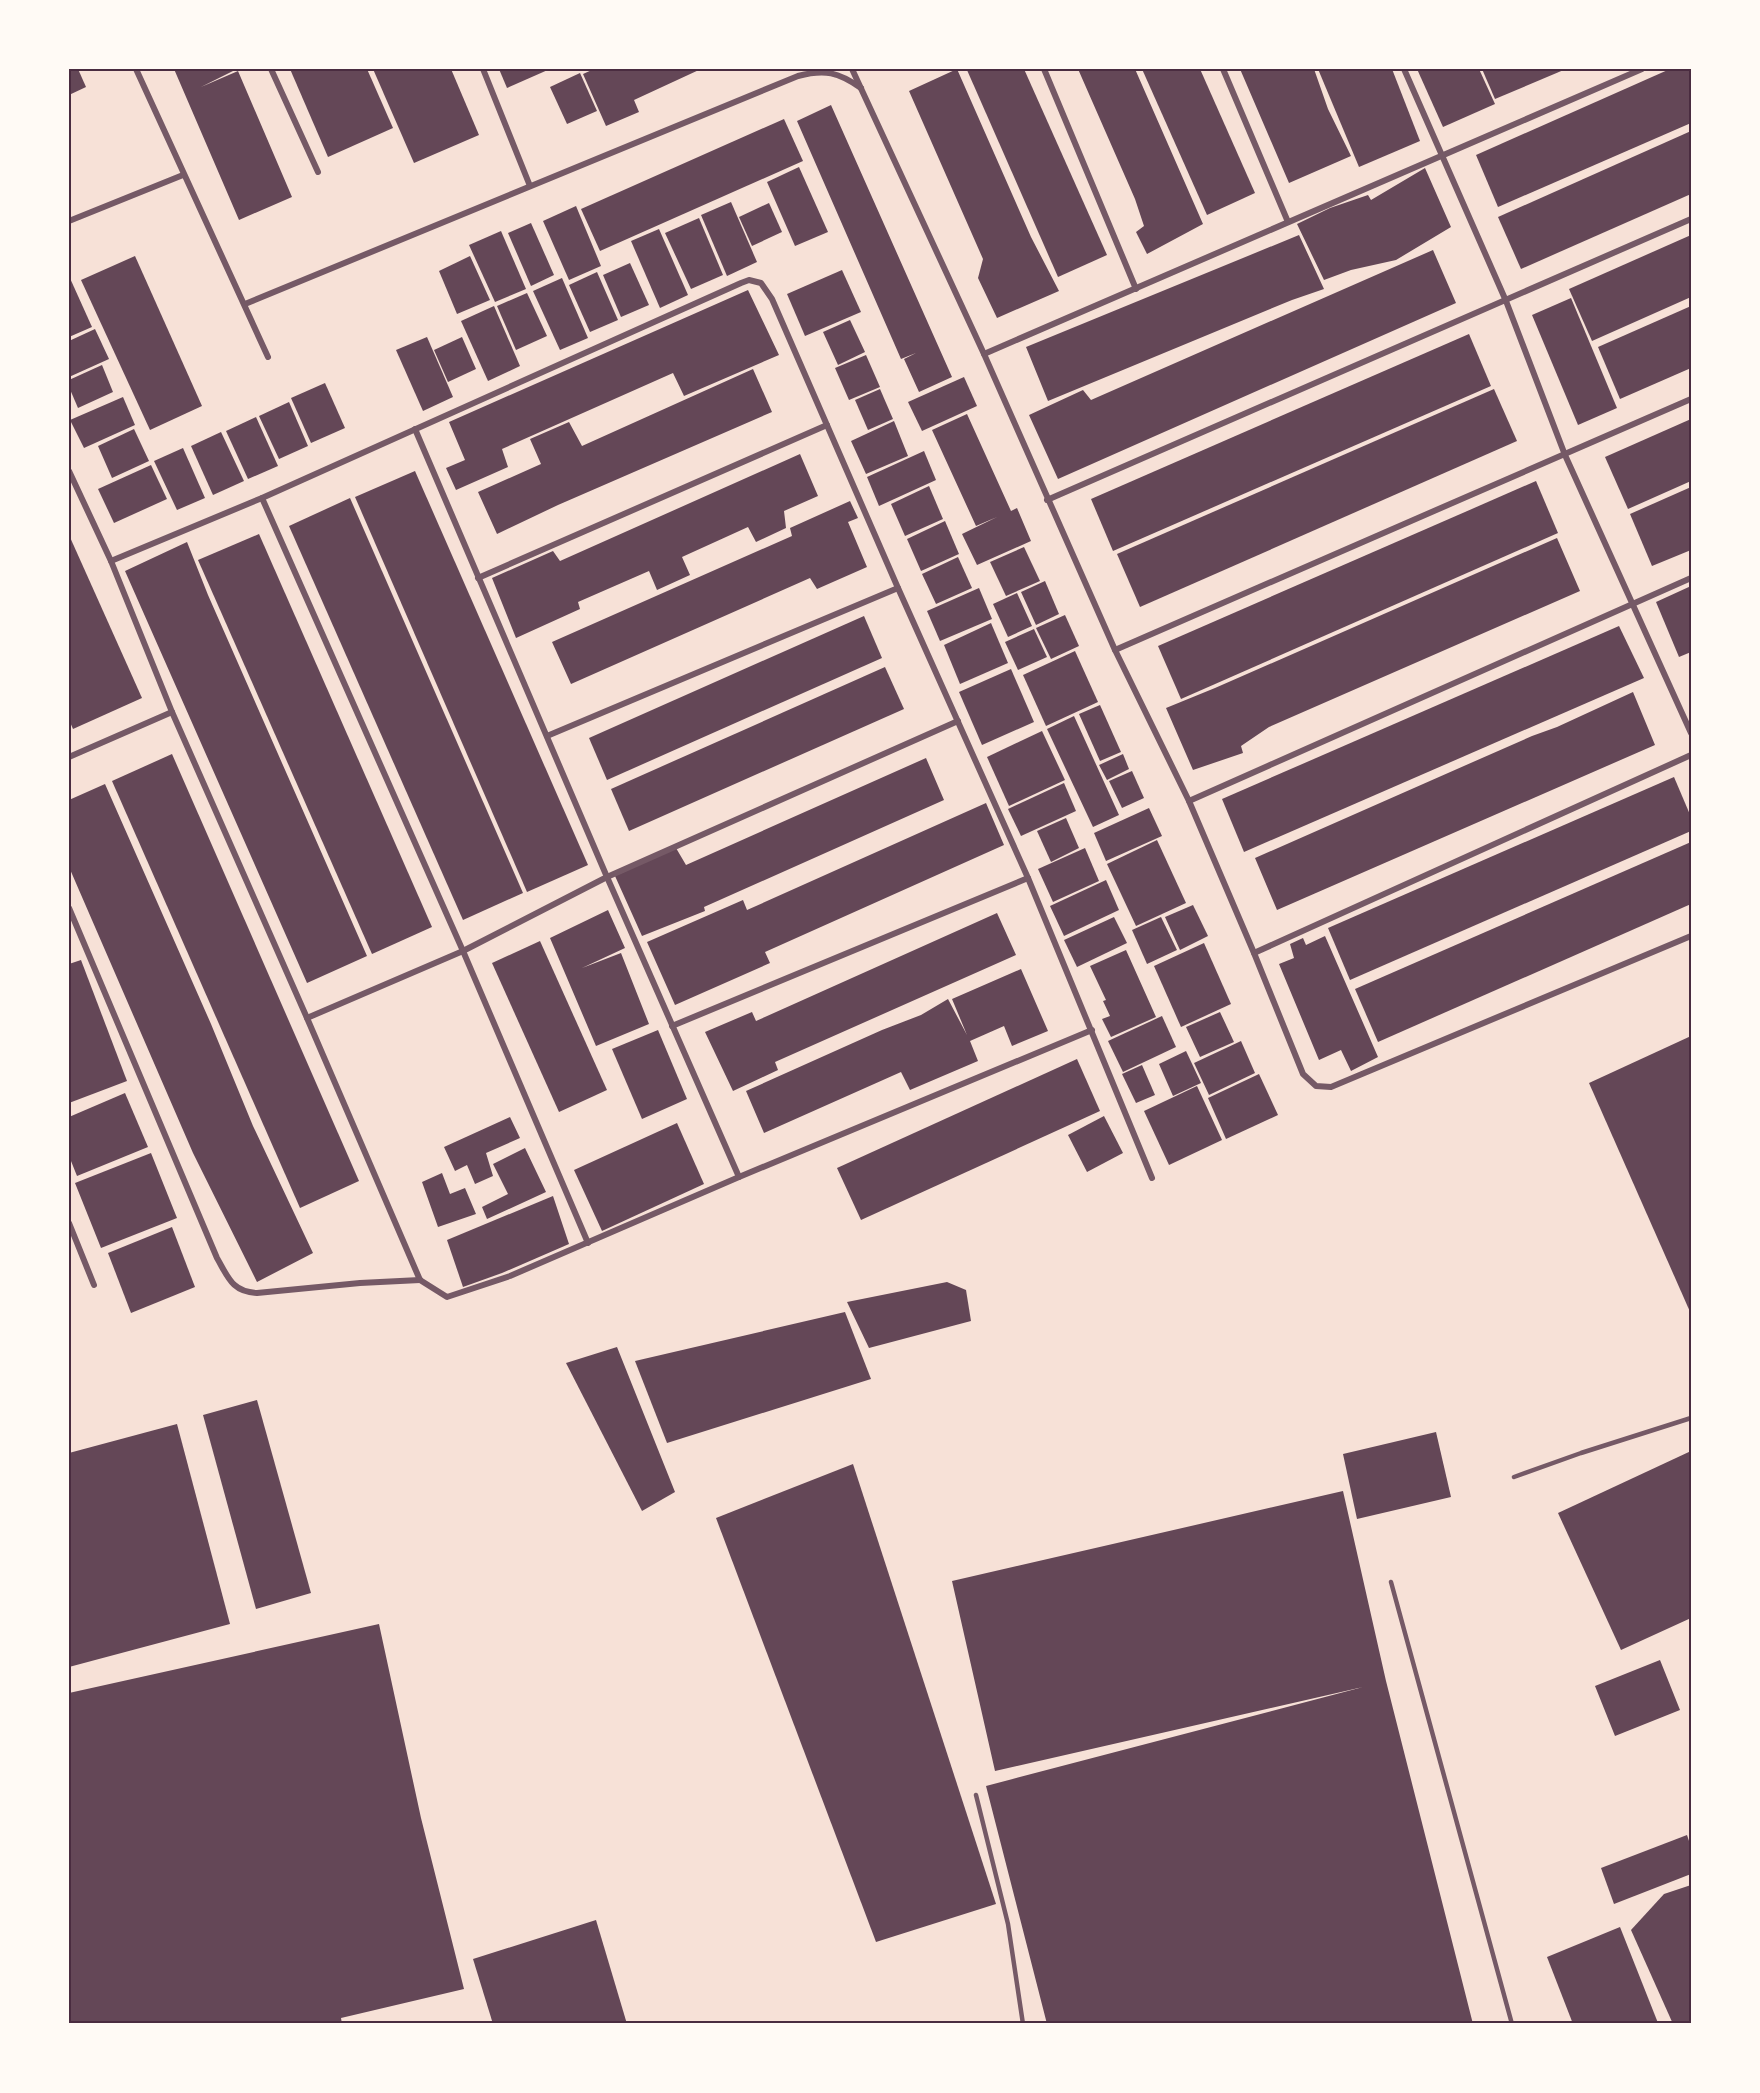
<svg xmlns="http://www.w3.org/2000/svg" width="1760" height="2093" viewBox="0 0 1760 2093" font-family="'Asap Condensed',sans-serif">
<style>
.building{fill:#644757}
.lines{fill:none;stroke-linecap:round;stroke-linejoin:round}
.service{stroke:#755966;stroke-width:4.5}
.minor{stroke:#755966;stroke-width:6}
.neatline{fill:none;stroke:#4a2c40;stroke-width:2}
</style>
<rect width="100%" height="100%" fill="#f7e1d7"/>
<!-- building -->
<g class="building">
<path d="M69 69H78L86 87 69 95Z"/>
<path d="M174 69H237L201 87 238 71 292 197 239 220Z"/>
<path d="M290 69H367L393 128 328 157Z"/>
<path d="M373 69H451L479 135 414 163Z"/>
<path d="M499 69H550L507 88Z"/>
<path d="M594 69H701L634 100 639 112 606 126 583 74Z"/>
<path d="M957 69 1031 237 1059 291 997 318 978 278 983 259 909 91Z"/>
<path d="M969 69H1024L1107 255 1058 277 967 70Z"/>
<path d="M1078 69H1135L1203 224 1147 254 1136 232 1144 226 1135 199Z"/>
<path d="M1142 69H1200L1255 193 1207 215Z"/>
<path d="M1240 69H1314L1328 109 1351 156 1289 183Z"/>
<path d="M1318 69H1392L1420 141 1359 167Z"/>
<path d="M1417 69H1479L1495 104 1443 127Z"/>
<path d="M1482 69H1566L1495 99Z"/>
<path d="M1670 69H1691V123L1498 207 1476 155Z"/>
<path d="M580 73 597 111 567 124 550 87Z"/>
<path d="M831 105 952 377 919 392 904 359 916 353 901 359 797 121Z"/>
<path d="M784 119 803 161 600 251 581 209Z"/>
<path d="M1691 131V194L1521 269 1498 217Z"/>
<path d="M799 167 828 232 795 246 767 182Z"/>
<path d="M1425 168 1451 227 1396 260 1351 270 1324 280 1297 224 1330 208 1368 195 1371 200Z"/>
<path d="M731 202 757 262 727 276 701 215Z"/>
<path d="M769 203 782 232 752 246 739 217Z"/>
<path d="M576 206 601 266 569 280 543 221Z"/>
<path d="M699 218 723 275 691 289 665 233Z"/>
<path d="M531 223 554 275 531 286 508 233Z"/>
<path d="M659 229 688 295 660 308 631 241Z"/>
<path d="M501 231 526 289 495 302 469 245Z"/>
<path d="M1299 235 1324 289 1292 300 1048 401 1026 347Z"/>
<path d="M1691 235V297L1592 341 1569 289Z"/>
<path d="M1433 250 1456 303 1058 479 1029 415 1083 390 1091 400Z"/>
<path d="M135 256 202 406 150 430 81 280Z"/>
<path d="M470 256 490 300 457 314 439 271Z"/>
<path d="M630 263 649 305 621 317 603 275Z"/>
<path d="M842 270 861 312 805 336 787 294Z"/>
<path d="M597 272 618 320 590 332 569 285Z"/>
<path d="M69 276 92 327 69 337Z"/>
<path d="M562 278 588 338 560 350 533 291Z"/>
<path d="M748 290 779 355 684 396 673 373 502 449 508 467 456 490 446 468 465 460 449 422Z"/>
<path d="M527 293 547 336 516 350 497 306Z"/>
<path d="M1571 298 1617 408 1578 425 1532 315Z"/>
<path d="M494 306 520 366 488 381 461 321Z"/>
<path d="M1691 306V368L1620 399 1598 347Z"/>
<path d="M850 320 865 352 838 365 823 332Z"/>
<path d="M95 329 109 359 69 377V341Z"/>
<path d="M1469 334 1491 386 1113 551 1091 499Z"/>
<path d="M427 337 453 397 423 411 396 350Z"/>
<path d="M462 337 476 369 448 382 434 350Z"/>
<path d="M866 355 880 387 849 400 835 368Z"/>
<path d="M102 365 113 392 78 408 69 387V380Z"/>
<path d="M753 369 772 412 558 505 497 534 478 492 541 464 530 439 569 422 582 446Z"/>
<path d="M964 377 977 406 922 431 908 402Z"/>
<path d="M325 383 345 428 311 443 291 398Z"/>
<path d="M880 389 893 419 868 430 855 400Z"/>
<path d="M1494 389 1517 441 1140 607 1117 554Z"/>
<path d="M123 397 135 425 84 448 70 420Z"/>
<path d="M289 402 308 446 279 459 259 416Z"/>
<path d="M967 414 1011 511 1017 508 1031 541 977 565 962 534 997 517 976 526 932 430Z"/>
<path d="M256 417 278 466 248 479 226 431Z"/>
<path d="M1691 419V481L1628 509 1605 457Z"/>
<path d="M894 421 908 456 866 474 851 441Z"/>
<path d="M134 429 149 461 112 478 98 446Z"/>
<path d="M221 432 244 481 213 495 191 446Z"/>
<path d="M183 448 205 498 177 510 154 461Z"/>
<path d="M924 451 936 480 879 506 867 477Z"/>
<path d="M800 454 818 496 784 511 786 528 756 542 748 527 682 557 690 575 657 590 649 571 578 602 580 609 516 638 492 578 553 551 560 561Z"/>
<path d="M151 465 167 499 114 523 98 489Z"/>
<path d="M415 471 588 865 527 892 355 497Z"/>
<path d="M1536 481 1558 533 1181 699 1158 646Z"/>
<path d="M929 486 943 519 905 536 891 504Z"/>
<path d="M1691 487V550L1652 566 1630 514Z"/>
<path d="M350 498 523 893 463 920 289 526Z"/>
<path d="M850 501 858 518 848 522 867 567 817 589 810 578 571 684 552 642 792 536 790 528Z"/>
<path d="M945 521 959 554 921 571 907 539Z"/>
<path d="M259 534 432 927 372 954 198 560Z"/>
<path d="M69 535 142 698 73 729 69 720Z"/>
<path d="M1557 538 1580 591 1269 727 1241 746 1243 753 1193 770 1166 708 1215 688Z"/>
<path d="M187 542 208 595 367 956 307 983 125 571Z"/>
<path d="M1024 547 1040 581 1006 596 990 562Z"/>
<path d="M958 557 972 588 936 604 922 574Z"/>
<path d="M1045 581 1059 614 1036 625 1021 592Z"/>
<path d="M1691 586V652L1679 657 1656 602Z"/>
<path d="M979 588 992 619 940 641 927 611Z"/>
<path d="M1017 593 1032 626 1008 637 993 604Z"/>
<path d="M1065 615 1079 646 1051 659 1036 628Z"/>
<path d="M864 616 882 658 607 780 589 738Z"/>
<path d="M991 623 1008 663 960 684 944 645Z"/>
<path d="M1619 626 1644 678 1244 852 1222 799Z"/>
<path d="M1034 629 1047 657 1018 670 1005 642Z"/>
<path d="M1075 651 1098 702 1046 726 1023 675Z"/>
<path d="M885 667 904 709 629 831 611 789Z"/>
<path d="M1011 669 1034 722 982 745 959 692Z"/>
<path d="M1633 692 1655 745 1277 910 1255 858 1532 736 1557 727Z"/>
<path d="M1100 705 1121 752 1100 761 1079 714Z"/>
<path d="M1074 716 1119 815 1093 827 1047 729Z"/>
<path d="M1042 731 1065 780 1009 806 987 757Z"/>
<path d="M172 754 359 1181 300 1208 112 781Z"/>
<path d="M1123 754 1129 769 1107 780 1099 765Z"/>
<path d="M926 758 944 800 704 907 705 911 642 936 615 876 676 848 686 865Z"/>
<path d="M1132 771 1144 798 1122 808 1109 781Z"/>
<path d="M1674 777 1691 817V831L1350 980 1328 928Z"/>
<path d="M1064 783 1076 811 1021 836 1008 809Z"/>
<path d="M105 784 211 1024 253 1126 313 1253 257 1282 193 1153 69 867V800Z"/>
<path d="M986 803 1004 845 765 952 770 963 675 1005 647 942 743 900 747 910Z"/>
<path d="M1149 808 1162 836 1106 861 1094 833Z"/>
<path d="M1066 818 1079 848 1051 862 1037 831Z"/>
<path d="M1157 840 1186 903 1136 926 1107 864Z"/>
<path d="M1691 842V904L1378 1042 1355 989Z"/>
<path d="M1085 848 1099 881 1053 902 1038 869Z"/>
<path d="M1106 880 1119 910 1064 936 1050 906Z"/>
<path d="M1193 905 1208 936 1180 950 1165 917Z"/>
<path d="M608 910 625 948 582 968 621 953 649 1024 596 1046 550 938Z"/>
<path d="M997 913 1016 955 775 1062 778 1070 733 1091 705 1032 752 1012 756 1021Z"/>
<path d="M1114 917 1127 943 1077 967 1064 940Z"/>
<path d="M1161 917 1177 950 1147 964 1132 930Z"/>
<path d="M1325 936 1378 1057 1351 1071 1341 1050 1319 1060 1279 964 1294 958 1290 944 1303 938 1306 945Z"/>
<path d="M540 941 607 1090 559 1112 492 963Z"/>
<path d="M1204 943 1231 1004 1181 1027 1154 966Z"/>
<path d="M1126 950 1156 1017 1111 1037 1102 1019 1110 1016 1103 1001 1106 1000 1090 966Z"/>
<path d="M81 960 127 1081 69 1103V964Z"/>
<path d="M1021 969 1048 1031 1012 1046 1004 1026 970 1041 978 1061 910 1090 901 1072 764 1133 746 1091 882 1030 921 1015 948 999 967 1035 952 999Z"/>
<path d="M1220 1012 1234 1042 1200 1057 1186 1027Z"/>
<path d="M1162 1016 1176 1047 1123 1072 1108 1041Z"/>
<path d="M658 1030 687 1099 642 1119 612 1049Z"/>
<path d="M1691 1036V1314L1589 1083Z"/>
<path d="M1241 1041 1255 1073 1209 1095 1194 1063Z"/>
<path d="M1186 1051 1201 1083 1173 1096 1159 1064Z"/>
<path d="M1077 1059 1100 1111 861 1220 837 1168Z"/>
<path d="M1142 1065 1155 1095 1136 1103 1122 1074Z"/>
<path d="M1259 1074 1278 1115 1226 1139 1208 1098Z"/>
<path d="M1197 1086 1222 1140 1169 1165 1144 1111Z"/>
<path d="M125 1093 148 1147 77 1176 69 1156V1117Z"/>
<path d="M1104 1116 1123 1153 1087 1172 1068 1135Z"/>
<path d="M510 1117 520 1138 486 1153 493 1176 475 1184 467 1165 455 1171 444 1147Z"/>
<path d="M677 1123 704 1184 602 1231 574 1170Z"/>
<path d="M525 1148 546 1192 487 1219 482 1207 508 1194 493 1164Z"/>
<path d="M151 1153 177 1218 101 1248 75 1183Z"/>
<path d="M442 1173 450 1194 465 1188 476 1214 438 1227 422 1182Z"/>
<path d="M553 1196 569 1244 502 1273 463 1287 447 1240Z"/>
<path d="M172 1227 195 1287 131 1313 108 1253Z"/>
<path d="M947 1282 966 1290 971 1321 869 1348 847 1302Z"/>
<path d="M845 1312 871 1379 667 1443 635 1361Z"/>
<path d="M617 1347 675 1492 642 1511 566 1363Z"/>
<path d="M257 1400 311 1593 256 1609 203 1415Z"/>
<path d="M177 1424 230 1624 69 1667V1453Z"/>
<path d="M1436 1432 1451 1497 1357 1519 1343 1454Z"/>
<path d="M1691 1451V1618L1621 1650 1558 1513Z"/>
<path d="M853 1464 996 1904 876 1942 716 1518Z"/>
<path d="M1343 1491 1386 1681 1473 2024H1047L986 1786 1363 1687 995 1771 952 1581Z"/>
<path d="M379 1624 421 1818 464 1989 341 2018 342 2024H69V1693Z"/>
<path d="M1660 1660 1680 1710 1615 1736 1595 1686Z"/>
<path d="M1687 1835 1691 1847V1874L1614 1904 1601 1868Z"/>
<path d="M1691 1885V2024H1673L1631 1930 1664 1894Z"/>
<path d="M596 1920 627 2024H493L473 1959Z"/>
<path d="M1620 1927 1658 2023 1573 2024 1547 1957Z"/>
</g>
<g class="lines">
<!-- service -->
<g class="service">
<path d="M1514 1477 1581 1453 1691 1418"/>
<path d="M1391 1582 1512 2024"/>
<path d="M976 1795 1008 1924 1023 2024"/>
</g>
<!-- minor -->
<g class="minor">
<path d="M136 69 268 357"/>
<path d="M271 69 318 172"/>
<path d="M483 69 530 186"/>
<path d="M852 69 984 354 1115 650 1189 801 1254 953 1303 1074 1316 1086 1331 1087 1691 936"/>
<path d="M1044 69 1136 289"/>
<path d="M1223 69 1288 222"/>
<path d="M1404 69 1506 301 1565 455 1691 733"/>
<path d="M69 221 183 175"/>
<path d="M245 304 798 76C825 69 838 72 861 88"/>
<path d="M984 354 1642 69"/>
<path d="M415 429 607 877 739 1177"/>
<path d="M69 471 111 561 172 712 307 1018 420 1280"/>
<path d="M262 498 463 951 588 1243"/>
<path d="M1047 500 1691 219"/>
<path d="M111 561 262 498 741 283 749 280 761 283 772 299 898 588 1028 878 1152 1178"/>
<path d="M478 578 827 425"/>
<path d="M1115 650 1691 399"/>
<path d="M547 736 898 588"/>
<path d="M69 757 172 712"/>
<path d="M1189 801 1691 578"/>
<path d="M69 908 217 1258C228 1277 232 1292 257 1293L360 1283 420 1280"/>
<path d="M1254 953 1691 755"/>
<path d="M307 1018 463 951 607 877 958 721"/>
<path d="M672 1026 1028 878"/>
<path d="M69 1223 94 1285"/>
<path d="M420 1280 447 1297 510 1276 739 1177 1092 1030"/>
</g>
</g>
<!-- border -->
<rect width="1760" height="2093" fill="none" stroke="#fffaf5" stroke-width="141"/>
<rect x="70" y="70" width="1620" height="1952" class="neatline"/>
</svg>
